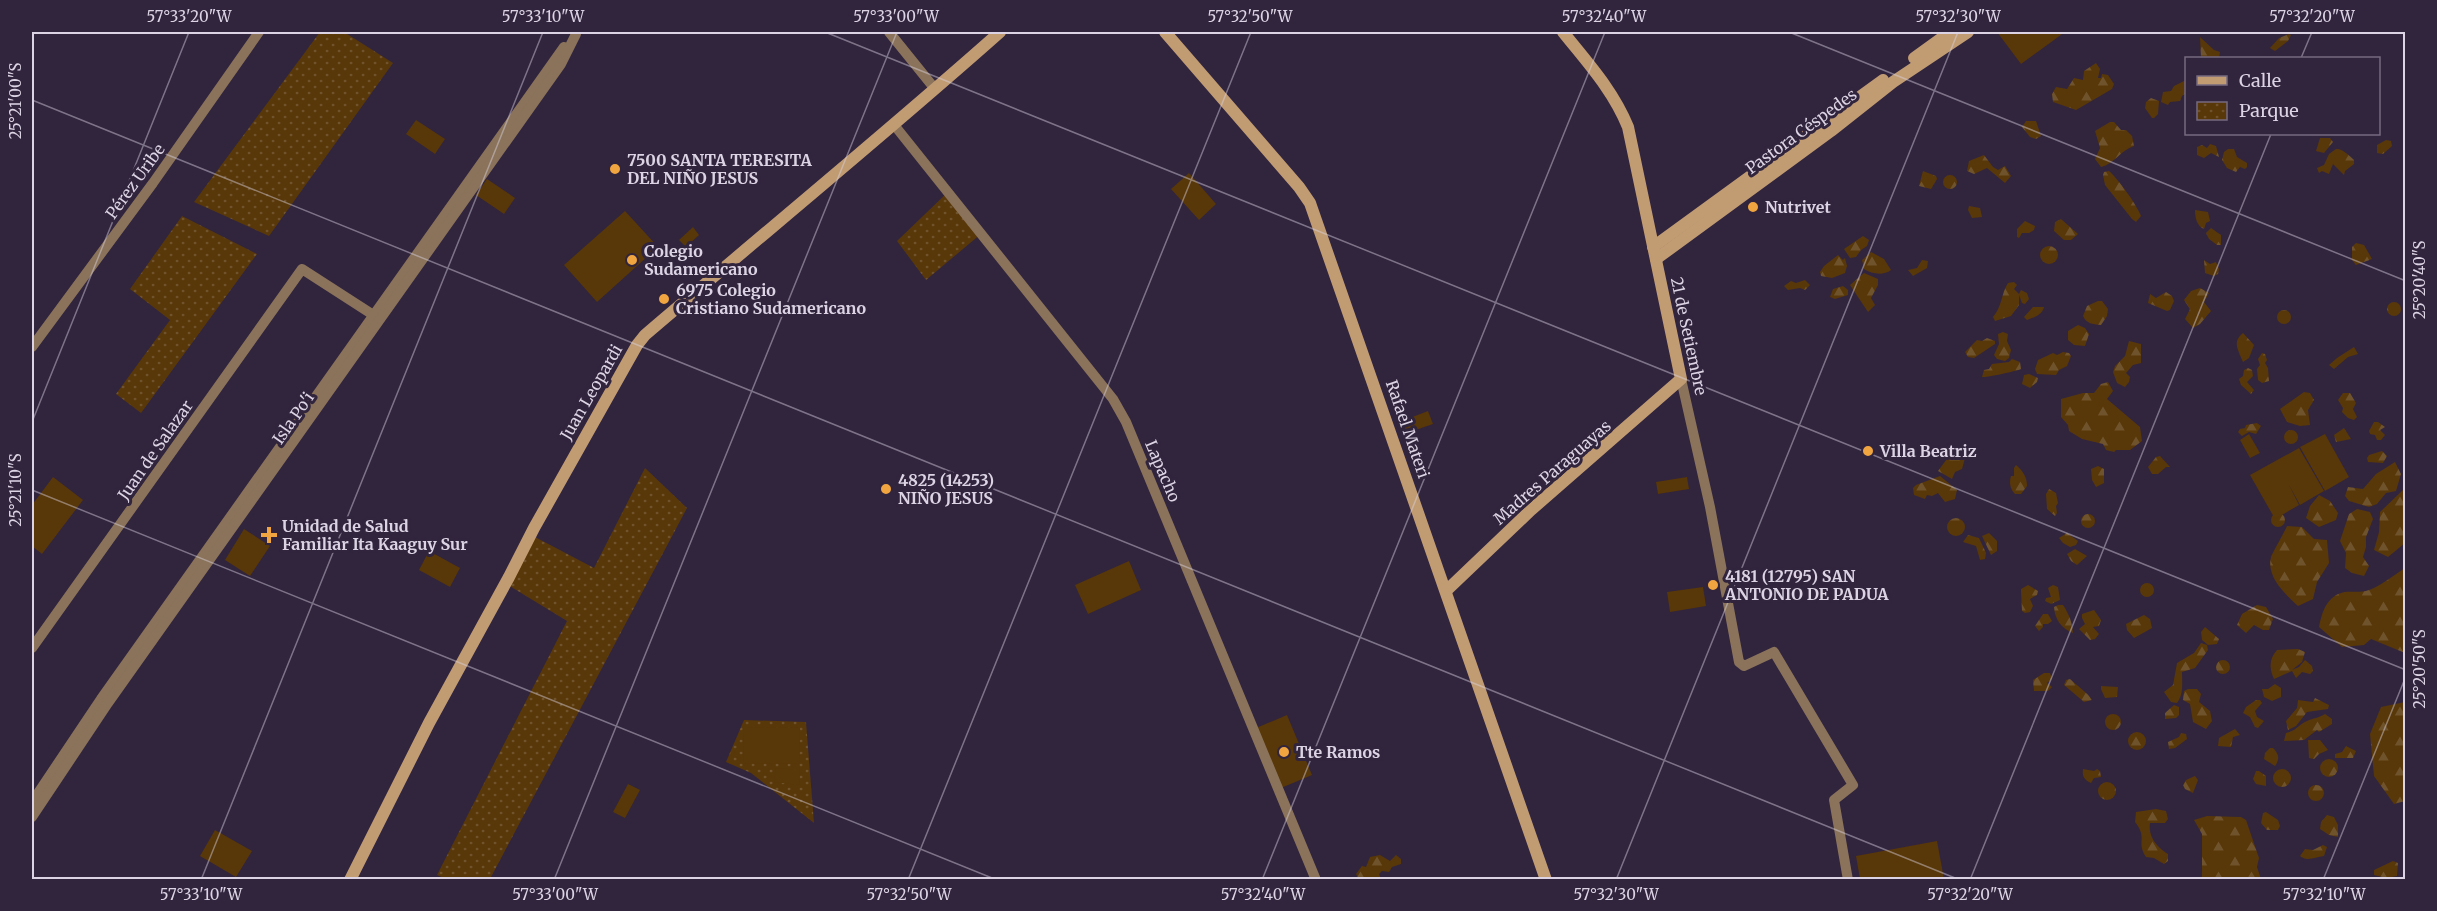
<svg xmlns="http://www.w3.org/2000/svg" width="2437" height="911" viewBox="0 0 2437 911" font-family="Merriweather,serif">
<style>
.forest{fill:url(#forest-firs)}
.park{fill:url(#park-dots)}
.pitch{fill:#583708}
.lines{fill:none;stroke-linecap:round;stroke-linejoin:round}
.tertiary{stroke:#8a735a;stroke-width:10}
.secondary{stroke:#c19c73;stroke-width:12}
.ticks{fill:none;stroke:#dcd4e4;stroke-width:1.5;stroke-opacity:0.45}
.poi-dot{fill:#f1a540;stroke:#31243d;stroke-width:2}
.labels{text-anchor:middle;stroke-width:6;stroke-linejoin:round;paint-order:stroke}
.street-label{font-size:16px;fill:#dcd4e4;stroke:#31243d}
.poi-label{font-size:16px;font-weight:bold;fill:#dcd4e4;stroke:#31243d;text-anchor:start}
.neatline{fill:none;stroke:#dcd4e4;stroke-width:2}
.ticks-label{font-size:15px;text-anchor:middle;fill:#dcd4e4}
</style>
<defs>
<pattern id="forest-firs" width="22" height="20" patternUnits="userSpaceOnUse" patternTransform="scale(1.5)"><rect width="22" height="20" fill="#583708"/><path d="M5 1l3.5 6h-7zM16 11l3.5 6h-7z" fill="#6f532c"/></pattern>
<pattern id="park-dots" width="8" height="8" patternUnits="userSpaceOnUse" patternTransform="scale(1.5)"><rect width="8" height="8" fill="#583708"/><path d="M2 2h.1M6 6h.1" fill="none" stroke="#6f532c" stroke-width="1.8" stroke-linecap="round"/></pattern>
</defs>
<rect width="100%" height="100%" fill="#31243d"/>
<!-- forest -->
<g class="forest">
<path d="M2289 34 2291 35 2288 41 2275 51 2270 48 2279 38Z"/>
<path d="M2200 37 2214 50 2220 52 2219 58H2201Z"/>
<path d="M2096 63 2100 69 2098 78H2101L2102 74 2108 75 2114 84 2112 89 2076 110 2053 102 2052 94 2056 87 2067 89 2074 78 2083 80 2084 71Z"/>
<path d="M2186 80V93L2182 96 2180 101 2170 102 2168 105 2161 102 2163 92 2171 91 2174 86Z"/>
<path d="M2151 98 2159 101 2158 114 2154 118H2152L2145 108 2146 102Z"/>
<path d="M2026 121H2036L2041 136 2036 139 2030 137 2022 127Z"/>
<path d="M2110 122H2114L2121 130H2126L2132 136 2134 146C2121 150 2114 164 2101 167L2095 159 2100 148 2095 131Z"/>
<path d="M2320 138H2330L2333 142 2324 153 2316 151Z"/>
<path d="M2386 140 2391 141 2392 146 2383 154 2377 153V145Z"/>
<path d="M2210 144 2216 146 2219 157 2211 153 2204 158 2197 155V147L2202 145 2207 148Z"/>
<path d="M2228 149H2234L2237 157 2247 163V167L2245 169 2240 167 2236 172 2227 168 2222 160 2224 152Z"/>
<path d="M2336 149C2342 148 2350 156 2354 160V164L2345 171 2344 175 2333 164 2329 174 2322 171 2319 173 2317 168 2324 165 2329 154Z"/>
<path d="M1984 155 1993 167 1998 170 2005 166 2011 176 2005 183 1987 168 1974 174 1967 171 1969 161Z"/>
<path d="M1923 171 1936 176 1937 179 1931 189 1919 186Z"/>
<path d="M2109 171C2119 180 2136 204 2141 216L2136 222 2132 219 2105 185 2103 175 2104 172Z"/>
<circle cx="1950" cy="182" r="7"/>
<path d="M1969 206 1980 208 1982 217 1972 218 1968 210Z"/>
<path d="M2195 210 2208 212 2210 221 2206 223 2204 229C2197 226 2195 218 2195 210Z"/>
<path d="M2061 219 2078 234 2071 240H2064L2054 231 2055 222Z"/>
<path d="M2025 221 2035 226 2034 230 2029 233H2022L2019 238 2017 237V229Z"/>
<path d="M2211 228 2221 235V245H2217L2209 239 2206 233Z"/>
<path d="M1863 236 1869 240 1867 246 1861 250 1856 257 1850 258 1844 249Z"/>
<path d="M2356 243 2364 245 2372 259 2356 265 2352 260V247Z"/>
<circle cx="2049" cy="255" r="9"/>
<path d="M1871 252 1884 259 1891 270C1883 276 1872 274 1864 269L1862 260Z"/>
<path d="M1838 255 1843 260 1845 258 1847 266 1845 273 1832 278 1821 276 1820 272 1824 266Z"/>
<path d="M1922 260 1928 261 1927 268 1913 276 1908 270 1917 268Z"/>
<path d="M2204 260 2210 264 2216 262 2219 269 2218 274 2214 276 2205 273Z"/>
<path d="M1864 273 1878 279V285L1871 298 1875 305 1868 312 1850 285Z"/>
<path d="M1805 280 1810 285 1805 290 1800 288 1788 290 1784 286 1791 281 1796 283Z"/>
<path d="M2014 282 2017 285 2014 289 2019 294 2021 290 2027 293 2029 299 2025 304 2022 303 2019 295V305L2011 316 1995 321 1993 317C2002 307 2001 294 2008 283Z"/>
<path d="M1843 286 1848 290V295L1835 299 1830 297 1833 289Z"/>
<path d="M2200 288 2209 293 2204 302 2211 311 2200 324 2193 328 2185 319 2190 309 2184 300 2191 291Z"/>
<path d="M2166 292 2172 296 2174 301 2170 310 2167 311 2148 303 2150 294 2156 298Z"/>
<path d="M2098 301H2102L2108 309 2107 316 2101 325C2092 324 2087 324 2083 316L2087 306Z"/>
<circle cx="2394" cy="309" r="7"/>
<path d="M2033 307H2044C2042 315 2035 317 2027 320L2024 317Z"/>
<circle cx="2284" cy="317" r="7"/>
<path d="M2078 325 2085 328 2089 334 2085 346 2074 345 2068 340V331Z"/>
<path d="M2003 332 2008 334 2007 341 2011 350 2009 358 2005 361 1997 359 1994 355 1999 344 1998 334Z"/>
<path d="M2243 333 2254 345 2249 358 2243 362C2238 349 2232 342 2243 333Z"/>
<path d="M1987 338 1995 341V344L1974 358 1968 357 1965 352 1977 340 1982 341Z"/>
<path d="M2129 341 2141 344V363L2133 365 2126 373 2130 377 2129 382 2125 387 2117 383 2113 372 2115 366 2125 356Z"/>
<path d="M2354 347 2358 354 2348 357 2334 369 2329 365 2337 358Z"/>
<path d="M2063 352 2069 353 2071 356 2067 366 2059 370 2056 375 2037 374 2035 369 2038 360 2053 353 2057 355Z"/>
<path d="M2262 353 2265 354 2267 360 2265 363 2268 368 2269 381 2262 383 2258 380 2257 369 2260 365 2258 359Z"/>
<path d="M2012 359 2020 362 2021 369C2016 371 1986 378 1982 377L1984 370 1989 369 1992 364 2009 362Z"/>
<path d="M2248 368 2252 370 2253 376 2247 382 2254 390 2251 394 2241 385 2239 379 2243 376 2244 370Z"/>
<path d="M2029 374 2038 378 2037 382 2030 388 2022 384 2024 375Z"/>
<path d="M2108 382 2113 391 2107 399 2140 427 2142 441 2130 450H2116L2114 452 2106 450 2103 444 2082 439 2069 431 2068 425 2061 417V399L2083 393H2094L2101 384Z"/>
<path d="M2304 392 2310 393 2314 400 2308 410 2310 425 2300 426 2287 422 2280 409Z"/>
<path d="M2343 393H2350L2356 403 2353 409 2357 417 2354 420 2348 418 2342 412 2343 408 2338 400Z"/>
<path d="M2374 422H2378L2385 427 2380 430 2385 435 2381 440H2377L2375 435 2370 434 2369 431Z"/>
<path d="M2257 423 2261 426 2256 434 2249 432 2242 436 2238 432 2240 429 2245 428 2246 425Z"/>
<path d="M2344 428 2351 439 2336 442 2334 435Z"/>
<circle cx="2291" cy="437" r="7"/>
<path d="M1958 450 1965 458 1962 469 1955 472 1952 479 1938 471 1949 456Z"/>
<path d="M2382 451 2387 456 2383 463 2368 462 2367 458 2369 455Z"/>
<path d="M2160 456 2170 467H2166L2158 474H2152L2148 467 2156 457Z"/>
<path d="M2395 462 2401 474 2396 491 2386 493 2377 504 2369 507 2349 501 2345 496 2348 487 2363 489 2376 474Z"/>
<path d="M2016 465C2023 471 2027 477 2027 486L2021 494H2015C2010 489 2009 482 2011 476H2014V468Z"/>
<path d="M2098 466 2104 469V483L2096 487 2092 480 2091 469Z"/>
<path d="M1940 476 1957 490 1955 499 1945 502 1938 493 1932 496 1927 495 1925 499 1914 495 1913 488 1916 485Z"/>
<path d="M2405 488V543L2388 557 2374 550 2379 532 2380 512Z"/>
<path d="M2049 489 2056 493 2058 503 2056 506 2057 513 2055 516 2047 509 2046 494Z"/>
<path d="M2319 495 2330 501 2338 513 2336 520 2319 527 2306 518 2310 506Z"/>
<path d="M2357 509 2370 512 2373 519 2366 537V547L2363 557 2369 566 2364 576 2352 573 2345 568 2346 553 2340 541 2349 514Z"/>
<circle cx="2278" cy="520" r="7"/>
<circle cx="2088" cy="521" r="7"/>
<circle cx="1956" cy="527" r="9"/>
<path d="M2287 526 2302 527 2314 539 2327 540 2329 563 2317 582 2313 599 2298 606C2285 594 2266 577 2271 557 2273 552 2284 533 2287 526Z"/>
<path d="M1989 533 1997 541V551L1991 555 1982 536Z"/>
<path d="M2067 533 2078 541 2076 545 2070 547 2063 543 2059 538Z"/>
<path d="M1968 535 1979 538 1986 553 1985 559 1980 560 1976 546 1963 542Z"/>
<path d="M2075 549 2087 556 2077 565 2071 561 2067 554Z"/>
<path d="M2405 568V653L2371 639 2364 645 2342 647 2319 627C2322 612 2327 595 2345 592 2353 591 2360 593 2369 590 2382 585 2394 575 2405 568Z"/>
<circle cx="2147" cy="590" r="7"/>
<path d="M2028 585 2038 591 2037 595 2030 599 2033 606 2030 612 2025 613 2022 611 2021 592V589Z"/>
<path d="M2053 585 2058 587 2060 600 2051 604 2045 601 2046 598 2051 597 2048 588Z"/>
<path d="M2058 605H2063C2069 614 2072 622 2073 633 2061 628 2055 620 2054 607Z"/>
<path d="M2257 605 2266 607 2273 619 2269 630H2263L2254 625 2246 633 2237 625 2242 614Z"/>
<path d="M2094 610 2101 620 2099 626 2093 627 2099 634 2095 639 2090 640 2079 629 2085 624 2082 618V614Z"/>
<path d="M2043 614H2048L2052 621 2048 624H2043V627L2039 631 2035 626Z"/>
<path d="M2144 615 2150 619 2152 628 2134 638 2127 630 2126 624Z"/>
<path d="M2205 627 2219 639 2217 644 2208 645 2202 640 2201 632Z"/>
<path d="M2201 643 2207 645 2208 650 2195 668 2182 672C2182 682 2184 694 2177 703L2171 702 2164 692 2173 685 2177 663 2194 653Z"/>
<path d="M2298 649 2305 652 2302 662 2292 670 2299 667 2305 660 2312 666 2313 671 2310 674 2302 672 2296 678 2292 671 2274 679C2269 668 2269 659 2277 650Z"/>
<circle cx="2223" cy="667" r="7"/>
<path d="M2044 673H2050L2052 679 2047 683 2052 687 2048 691H2034L2033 680Z"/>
<path d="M2070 679C2077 686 2087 692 2092 700L2084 702 2064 685 2066 680Z"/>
<path d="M2275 684 2281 688V697L2272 701 2264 697 2262 689H2268Z"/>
<path d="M2101 686 2118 687 2117 697 2105 698 2101 689Z"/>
<path d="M2188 689H2197L2201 694 2199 702 2210 711 2212 721 2206 729 2193 722 2190 704 2183 700 2184 691Z"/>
<path d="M2315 698 2329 705 2328 709 2307 712 2296 726 2288 730 2286 721 2297 708 2298 700 2313 702Z"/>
<path d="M2256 700H2260L2262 703 2255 711 2257 717 2264 721 2258 728 2255 727 2250 717 2243 713 2246 707Z"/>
<path d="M2405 702V801L2394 804 2374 776 2370 734 2381 707Z"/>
<path d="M2174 705 2179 707V715L2176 718 2165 719V713Z"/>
<path d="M2325 714 2332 719V724L2319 732 2317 730 2304 740 2284 741 2286 733C2296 731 2298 725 2307 721 2313 718 2319 718 2325 714Z"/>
<circle cx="2113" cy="722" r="8"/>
<path d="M2235 729 2240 735 2233 737 2231 747 2218 746 2219 738Z"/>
<circle cx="2137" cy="741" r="9"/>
<path d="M2181 733 2186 734 2187 739 2175 748 2169 749 2168 742 2179 737Z"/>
<path d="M2308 740H2320L2328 750 2319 754 2314 759 2309 758Z"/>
<path d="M2346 746 2356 751 2353 758H2335V754L2342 752Z"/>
<path d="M2270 748H2273C2279 754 2280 759 2275 766L2264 759 2265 753Z"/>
<circle cx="2329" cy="768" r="9"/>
<path d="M2083 769 2094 771 2097 769 2100 771 2101 777 2094 778 2091 783C2084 780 2082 776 2083 769Z"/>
<circle cx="2282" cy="778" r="9"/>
<path d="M2256 771H2259L2266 776V786L2256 784 2253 779Z"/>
<path d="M2195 776 2198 780 2193 793 2185 789 2183 785 2186 780Z"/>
<circle cx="2107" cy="791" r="9"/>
<circle cx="2316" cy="793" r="8"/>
<path d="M2156 809 2166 811 2168 819 2165 823H2150C2148 837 2157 847 2168 854V861L2164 864 2154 858 2146 857C2136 842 2148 838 2135 822L2136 812Z"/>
<path d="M2266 812 2278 820 2280 826 2278 830H2267L2261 823 2263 813Z"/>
<path d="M2327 815 2334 817 2338 825V837L2329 835 2320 829 2321 822Z"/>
<path d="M2207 816 2241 817 2246 820 2259 858 2257 867 2261 879H2202V834L2194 820Z"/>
<path d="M2323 845 2327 847 2324 856C2315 857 2307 862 2300 856L2305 849 2313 850Z"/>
<path d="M1380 855 1390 861 1396 855 1401 859V864L1392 867 1389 872 1382 871 1379 874 1381 879 1358 878 1356 874 1362 866 1366 867 1370 857Z"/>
<path d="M2393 861 2398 863 2397 876 2386 878 2374 875V870Z"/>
</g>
<!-- park -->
<g class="park">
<path d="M320 32H344L393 63 269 236 194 202Z"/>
<path d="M949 191 982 233 926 280 897 241Z"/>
<path d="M182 216 257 254 141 413 116 394 170 320 130 289Z"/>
<path d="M645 468 687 508 490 879H446L437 875 567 621 508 585 535 537 594 568Z"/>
<path d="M744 720 806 722 814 823 751 773 726 762Z"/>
</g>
<!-- pitch -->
<g class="pitch">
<path d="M1997 32H2065L2021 64Z"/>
<path d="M416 120 445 139 435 154 406 134Z"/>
<path d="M1189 173 1216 204 1199 220 1171 189Z"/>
<path d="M487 179 515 198 504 214 476 195Z"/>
<path d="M625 211 658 247 597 302 564 265Z"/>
<path d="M693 227 699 235 686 247 679 240Z"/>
<path d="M1428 411 1433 424 1407 433 1402 421Z"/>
<path d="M2249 434 2260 453 2250 458 2240 440Z"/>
<path d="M2325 434 2349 477 2325 491 2300 447Z"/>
<path d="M2299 448 2324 491 2300 505 2289 485 2299 505 2275 519 2250 475Z"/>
<path d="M53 477 83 500 42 554 32 546V505Z"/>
<path d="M1687 477 1689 489 1658 494 1656 482Z"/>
<path d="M244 529 270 546 250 576 225 560Z"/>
<path d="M429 551 460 568 450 587 419 570Z"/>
<path d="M1129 561 1141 590 1088 614 1075 585Z"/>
<path d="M1703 587 1706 606 1670 612 1667 592Z"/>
<path d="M1287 715 1312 775 1281 788 1256 728Z"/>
<path d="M744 727 800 728 799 764 743 763Z"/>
<path d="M776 768 800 770 799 785 774 782Z"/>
<path d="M628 784 640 790 625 818 613 812Z"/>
<path d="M215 830 252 851 236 877 200 856Z"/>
<path d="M1937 841 1944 879H1860L1856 856Z"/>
</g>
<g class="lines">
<!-- tertiary -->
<g class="tertiary">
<path d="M889 32 935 89"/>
<path d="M895 126 1113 399 1126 422 1316 880"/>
<path d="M32 347 153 183 259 32"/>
<path d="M1681 379 1710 507 1739 662 1744 666 1774 652 1853 785 1834 800 1848 880"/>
<path d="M32 648 302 269 378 318"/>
<path d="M32 802 101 699 564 47"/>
<path d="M32 817 108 703 561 64 576 34"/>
</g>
<!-- secondary -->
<g class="secondary">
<path d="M1165 32 1299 187 1310 203 1546 880"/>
<path d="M1914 58 1950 32"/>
<path d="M1653 247 1883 80"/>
<path d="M1656 259 1831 131 1893 82 1968 32"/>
<path d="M1446 591 1531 510 1681 379 1628 127C1613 90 1587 62 1563 32"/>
<path d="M350 880 429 723 509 577 534 528 637 345 645 335C763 234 884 135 1000 32"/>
</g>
</g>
<!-- ticks -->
<path class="ticks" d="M825 32 2406 670M1789 32 2406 281M2301 58 2312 32M32 100 1960 880M32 422 189 32M32 490 997 880M32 879 33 880M201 880 543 32M554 880 897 32M908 880 1251 32M1262 880 1605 32M1616 880 1958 32M1970 880 2271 134M2323 880 2406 676"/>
<!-- markers -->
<g class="poi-dot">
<circle cx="615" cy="169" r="6"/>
<circle cx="1753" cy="207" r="6"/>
<circle cx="632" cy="260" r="6"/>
<circle cx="664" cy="299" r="6"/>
<circle cx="1868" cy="451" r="6"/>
<circle cx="886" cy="489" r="6"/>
<path d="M266 526h6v6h6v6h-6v6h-6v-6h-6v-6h6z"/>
<circle cx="1713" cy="585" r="6"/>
<circle cx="1284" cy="752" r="6"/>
</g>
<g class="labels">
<!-- street labels -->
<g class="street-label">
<text transform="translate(1801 131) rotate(-36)" y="6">Pastora Céspedes</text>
<text transform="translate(135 181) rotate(-54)" y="6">Pérez Uribe</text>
<text transform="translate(1689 336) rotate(78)" y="6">21 de Setiembre</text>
<text transform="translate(591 392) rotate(-60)" y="6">Juan Leopardi</text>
<text transform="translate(293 418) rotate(-55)" y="6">Isla Po'i</text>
<text transform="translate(1408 429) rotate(71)" y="6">Rafael Materi</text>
<text transform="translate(155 450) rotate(-55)" y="6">Juan de Salazar</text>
<text transform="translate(1163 471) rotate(67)" y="6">Lapacho</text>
<text transform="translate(1552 472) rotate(-41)" y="6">Madres Paraguayas</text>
</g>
<!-- poi labels -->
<g class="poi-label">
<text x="627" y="166">7500 SANTA TERESITA<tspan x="627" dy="18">DEL NIÑO JESUS</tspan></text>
<text x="1765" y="213">Nutrivet</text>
<text x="644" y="257">Colegio<tspan x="644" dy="18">Sudamericano</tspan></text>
<text x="676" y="296">6975 Colegio<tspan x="676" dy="18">Cristiano Sudamericano</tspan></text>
<text x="1880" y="457">Villa Beatriz</text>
<text x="898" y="486">4825 (14253)<tspan x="898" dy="18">NIÑO JESUS</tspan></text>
<text x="282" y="532">Unidad de Salud<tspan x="282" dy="18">Familiar Ita Kaaguy Sur</tspan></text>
<text x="1725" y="582">4181 (12795) SAN<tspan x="1725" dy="18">ANTONIO DE PADUA</tspan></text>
<text x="1296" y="758">Tte Ramos</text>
</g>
</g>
<!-- border -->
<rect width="2437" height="911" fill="none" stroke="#31243d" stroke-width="66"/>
<!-- legend -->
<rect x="2185" y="57" width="195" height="78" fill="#31243d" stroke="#756a80" stroke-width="1.5"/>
<rect x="2197" y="76" width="30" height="9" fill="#c19c73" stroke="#756a80" stroke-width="1.5"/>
<text x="2239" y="87" font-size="18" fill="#dcd4e4">Calle</text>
<rect x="2197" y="102" width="30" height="18" fill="url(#park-dots)" stroke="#756a80" stroke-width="1.5"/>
<text x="2239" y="117" font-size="18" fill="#dcd4e4">Parque</text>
<rect x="33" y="33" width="2371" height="845" class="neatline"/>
<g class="ticks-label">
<text x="189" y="22">57°33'20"W</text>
<text x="543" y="22">57°33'10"W</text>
<text x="896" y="22">57°33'00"W</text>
<text x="1250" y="22">57°32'50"W</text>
<text x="1604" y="22">57°32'40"W</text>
<text x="1958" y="22">57°32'30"W</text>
<text x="2312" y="22">57°32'20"W</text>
<text transform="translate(16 101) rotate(-90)" y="5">25°21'00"S</text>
<text transform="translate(2420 280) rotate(-90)" y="5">25°20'40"S</text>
<text transform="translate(16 490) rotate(-90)" y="5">25°21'10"S</text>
<text transform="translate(2420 669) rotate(-90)" y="5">25°20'50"S</text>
<text x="201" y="900">57°33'10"W</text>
<text x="555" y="900">57°33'00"W</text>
<text x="909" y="900">57°32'50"W</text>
<text x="1263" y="900">57°32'40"W</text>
<text x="1616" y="900">57°32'30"W</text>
<text x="1970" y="900">57°32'20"W</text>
<text x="2324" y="900">57°32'10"W</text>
</g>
</svg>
